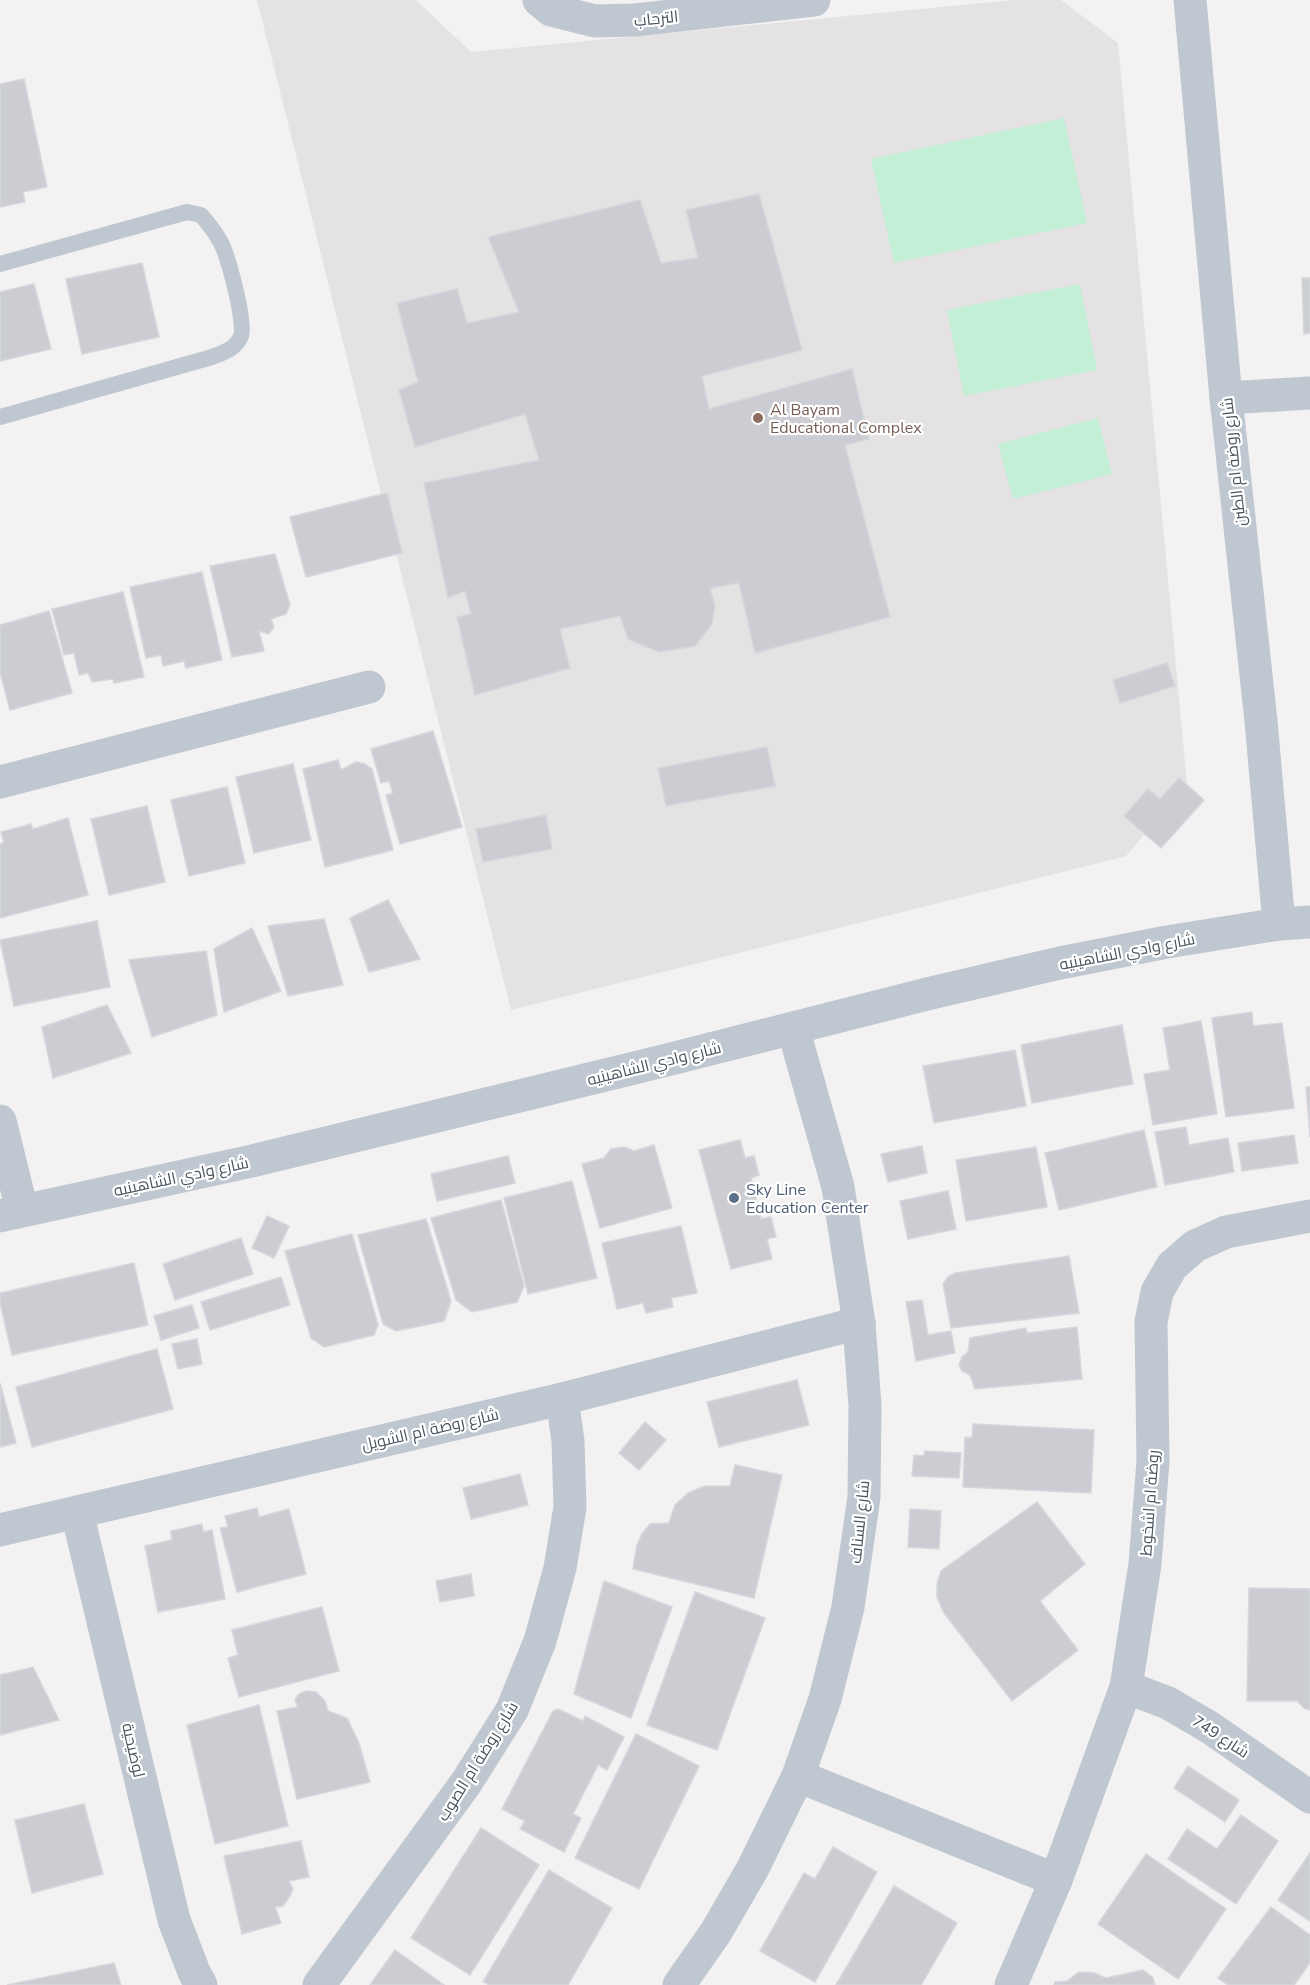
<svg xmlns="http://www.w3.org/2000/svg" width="1310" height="1985" viewBox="0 0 1310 1985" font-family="'Nunito Sans',Cairo,sans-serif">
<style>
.education{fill:#e4e2e3}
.green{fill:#c2efd5}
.building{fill:#cbcdd3;stroke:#d5d7dc;stroke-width:1.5}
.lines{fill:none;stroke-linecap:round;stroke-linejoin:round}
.service{stroke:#bfc8d0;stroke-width:16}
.minor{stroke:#bfc8d0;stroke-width:33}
.education-dot{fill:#8d6e63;stroke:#fff;stroke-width:2}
.service-dot{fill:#5c6f8a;stroke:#fff;stroke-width:2}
.labels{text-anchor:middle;stroke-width:4.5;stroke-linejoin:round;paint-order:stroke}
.street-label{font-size:16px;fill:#49545f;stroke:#fff}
.education-label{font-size:16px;fill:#785e54;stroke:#fff;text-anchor:start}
.service-label{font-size:16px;fill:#4e5e75;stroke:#fff;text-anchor:start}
</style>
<rect width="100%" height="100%" fill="#f3f1f1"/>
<!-- education -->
<path class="education" d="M257 0H416L471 52 1014 0H1061L1118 43 1187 784 1126 856 511 1010Z"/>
<!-- green -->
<g class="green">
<path d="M1064 118 1087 223 894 263 871 159Z"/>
<path d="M1080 284 1097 370 964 396 947 310Z"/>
<path d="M1098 418 1112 474 1013 499 998 444Z"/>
</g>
<!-- building -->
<g class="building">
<path d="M24 79 47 187 23 192 25 202 0 207V84Z"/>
<path d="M759 194 802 350 702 376 709 409 852 369 869 439 845 445 890 617 755 653 739 583 710 588 715 606 712 624 695 646 659 652 628 639 620 616 560 629 570 668 475 695 457 617 471 614 465 591 448 598 424 483 539 460 525 414 415 447 399 390 418 382 397 303 457 289 467 323 519 312 488 237 640 200 661 263 698 258 686 210Z"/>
<path d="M142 263 159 337 82 354 66 279Z"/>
<path d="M1302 278H1310V333L1304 334Z"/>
<path d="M34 284 51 349 0 361V292Z"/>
<path d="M387 493 402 553 306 577 290 517Z"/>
<path d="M275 554 290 605 286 614 271 619 274 627 269 634 259 631 264 651 232 657 210 566Z"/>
<path d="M202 572 222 660 186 668 184 661 163 666 161 655 146 658 130 587Z"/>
<path d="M123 592 144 677 114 683 113 679 92 682 88 673 79 675 74 653 64 655 52 609Z"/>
<path d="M49 611 72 693 10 710 0 672V625Z"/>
<path d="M1167 663 1175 686 1120 703 1113 680Z"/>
<path d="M433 731 462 827 400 844 386 795 393 793 389 781 381 783 371 749Z"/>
<path d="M767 747 775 786 666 806 658 768Z"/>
<path d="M338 760 341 770 356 762 365 764 372 769 393 850 325 867 303 769Z"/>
<path d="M293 764 311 840 254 853 236 777Z"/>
<path d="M1179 778 1204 800 1161 848 1124 816 1148 789 1160 799Z"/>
<path d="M227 787 245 863 189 876 171 800Z"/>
<path d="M147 806 165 882 109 895 91 819Z"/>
<path d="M546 815 552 849 483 862 476 829Z"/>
<path d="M68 818 88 895 0 918V844L4 842 1 832 31 824 33 829Z"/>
<path d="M388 900 420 959 369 972 350 918Z"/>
<path d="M324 919 343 985 288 996 268 926Z"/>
<path d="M97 921 110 987 14 1006 0 940Z"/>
<path d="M252 928 281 991 224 1012 214 949Z"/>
<path d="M206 951 217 1015 152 1037 129 960Z"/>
<path d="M107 1005 131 1053 53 1078 42 1027Z"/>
<path d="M1252 1012 1253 1026 1282 1023 1294 1108 1226 1117 1212 1018Z"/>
<path d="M1201 1021 1217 1114 1153 1125 1144 1074 1170 1070 1163 1028Z"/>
<path d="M1122 1025 1133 1084 1032 1103 1021 1045Z"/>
<path d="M1015 1050 1026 1106 934 1123 923 1066Z"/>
<path d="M1306 1087H1310V1137Z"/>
<path d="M1186 1127 1189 1145 1228 1138 1234 1172 1165 1185 1155 1132Z"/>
<path d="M1144 1130 1157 1187 1059 1210 1045 1153Z"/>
<path d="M1294 1135 1298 1163 1242 1171 1238 1143Z"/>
<path d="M740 1140 745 1158 754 1156 759 1175 751 1178 761 1219 771 1217 776 1237 767 1239 772 1259 731 1269 699 1150Z"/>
<path d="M654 1145 672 1208 600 1228 582 1164 604 1158 611 1149 624 1147 634 1151Z"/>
<path d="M922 1146 927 1173 888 1182 881 1154Z"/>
<path d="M1036 1147 1047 1207 966 1221 956 1160Z"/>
<path d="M508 1156 515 1183 437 1201 431 1174Z"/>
<path d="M572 1181 597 1278 528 1294 504 1198Z"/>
<path d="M948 1191 956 1229 908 1239 900 1201Z"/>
<path d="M501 1200 524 1286 517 1302 472 1312 456 1300 431 1218Z"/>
<path d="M267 1216 289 1226 274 1258 252 1248Z"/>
<path d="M426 1219 451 1301 444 1321 396 1331 383 1324 358 1235Z"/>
<path d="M681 1226 697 1293 671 1298 673 1307 646 1313 643 1303 617 1309 602 1243Z"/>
<path d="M352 1234 378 1325 374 1335 324 1347 311 1338 285 1251Z"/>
<path d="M241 1238 253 1274 175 1300 163 1264Z"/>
<path d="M1069 1256 1079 1313 951 1328 943 1284 948 1277 955 1273Z"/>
<path d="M134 1263 148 1325 12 1355 0 1302V1293Z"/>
<path d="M281 1277 290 1305 210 1330 201 1302Z"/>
<path d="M922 1300 928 1335 951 1331 955 1353 916 1361 906 1302Z"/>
<path d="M192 1305 199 1328 161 1340 154 1316Z"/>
<path d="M1077 1327 1082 1379 975 1389 970 1375 962 1371 959 1365 962 1357 968 1352 970 1338 1026 1328 1027 1333Z"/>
<path d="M197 1339 202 1364 178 1369 172 1344Z"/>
<path d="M157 1349 173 1409 32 1447 16 1387Z"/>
<path d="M797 1380 809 1425 719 1447 707 1402Z"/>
<path d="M0 1383 16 1443 0 1447Z"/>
<path d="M645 1422 666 1440 639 1470 619 1453Z"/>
<path d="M973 1424 1094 1430 1091 1493 963 1487 965 1437 972 1438Z"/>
<path d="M925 1451 961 1453 959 1478 912 1476 914 1455 924 1456Z"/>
<path d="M735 1465 782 1475 754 1598 633 1569 637 1545 642 1534 650 1524 669 1523 675 1505 688 1493 705 1486H730Z"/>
<path d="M520 1474 528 1505 471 1519 463 1488Z"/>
<path d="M1037 1502 1085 1564 1040 1601 1078 1650 1012 1701 944 1613 937 1597V1584L941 1571Z"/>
<path d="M257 1508 259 1517 289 1509 306 1574 237 1592 220 1528 228 1527 225 1516Z"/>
<path d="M910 1509 941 1511 939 1549 908 1547Z"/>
<path d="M202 1524 203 1532 212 1530 225 1599 158 1612 145 1546 172 1540 171 1531Z"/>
<path d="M471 1574 474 1596 440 1602 436 1581Z"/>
<path d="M604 1581 672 1607 631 1718 574 1694Z"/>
<path d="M1249 1588 1310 1589V1710L1304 1708 1297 1701H1247Z"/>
<path d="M695 1592 765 1618 717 1750 647 1725Z"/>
<path d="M322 1607 339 1671 239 1697 228 1658 238 1655 232 1630Z"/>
<path d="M33 1667 59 1720 0 1735V1675Z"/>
<path d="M306 1691 316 1692 325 1701 328 1711 347 1718 359 1743 370 1782 297 1799 277 1711 298 1707 295 1700 299 1694Z"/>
<path d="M259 1705 288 1826 215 1844 187 1725Z"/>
<path d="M558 1709 583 1721 585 1716 624 1737 607 1770 598 1765 573 1814 581 1818 564 1852 520 1829 525 1821 502 1809 553 1711Z"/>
<path d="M636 1734 699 1766 639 1889 575 1858Z"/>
<path d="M1188 1766 1239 1800 1225 1822 1174 1788Z"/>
<path d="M84 1804 103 1874 32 1893 15 1820Z"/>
<path d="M1241 1815 1278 1841 1236 1904 1168 1859 1187 1829 1217 1849Z"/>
<path d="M481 1828 539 1865 470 1975 411 1938Z"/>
<path d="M301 1841 309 1877 289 1881 293 1889 290 1896 283 1906 275 1907 281 1923 242 1934 224 1856Z"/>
<path d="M833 1847 877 1872 815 1982 760 1951 804 1873 815 1879Z"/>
<path d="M1310 1853V1921L1278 1900Z"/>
<path d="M1146 1854 1226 1909 1178 1979 1098 1924Z"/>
<path d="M549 1870 612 1908 568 1985H490L483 1982Z"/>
<path d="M894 1886 957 1923 921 1985H836Z"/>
<path d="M1271 1907 1310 1935V1963L1294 1985H1228L1218 1978Z"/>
<path d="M395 1950 444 1985H370Z"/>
<path d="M114 1963 121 1985H7Z"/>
<path d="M1143 1970 1153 1978 1155 1985H1054L1055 1982 1067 1981 1079 1972 1094 1973 1106 1978Z"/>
</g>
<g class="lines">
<!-- service -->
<path class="service" d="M0 264 187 212 201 215C208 223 215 232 220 241 228 255 246 323 241 336 236 349 223 353 212 357L0 417"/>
<!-- minor -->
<g class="minor">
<path d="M539 0 551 10 595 21 635 20 814 0"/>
<path d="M1190 0 1226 398 1261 721 1279 924"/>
<path d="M1226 398 1310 393"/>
<path d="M0 782 369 687"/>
<path d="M0 1121 22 1210"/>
<path d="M0 1216 252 1161 667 1060 927 994 1060 963 1167 942 1279 924 1310 922"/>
<path d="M77 1512 174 1920 194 1972 201 1985"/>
<path d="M0 1530 562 1399 859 1323"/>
<path d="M1126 1687 1168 1703 1209 1727 1310 1797"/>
<path d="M798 1776 1056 1880"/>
<path d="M319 1985 466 1783 512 1710 540 1641 560 1568 570 1507 568 1441 562 1399"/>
<path d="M679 1985 716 1932 753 1868 798 1776 825 1699 848 1607 864 1497 865 1406 859 1323 838 1187 793 1028"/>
<path d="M1011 1985 1056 1880 1126 1687 1145 1564 1153 1461 1151 1322 1157 1292 1172 1266 1195 1246 1226 1232 1310 1216"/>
</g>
</g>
<!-- markers -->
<circle class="education-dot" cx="758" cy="418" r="6"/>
<circle class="service-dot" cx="734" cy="1198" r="6"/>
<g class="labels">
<!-- street labels -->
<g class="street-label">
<text transform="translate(656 18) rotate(-6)" y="6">الترحاب</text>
<text transform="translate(1233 462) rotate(-96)" y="6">شارع روضة ام الطين</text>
<text transform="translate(1127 951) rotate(-11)" y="6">شارع وادي الشاهينيه</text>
<text transform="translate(654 1063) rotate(-14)" y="6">شارع وادي الشاهينيه</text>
<text transform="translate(181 1176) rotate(-12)" y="6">شارع وادي الشاهينيه</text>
<text transform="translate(430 1429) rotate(-13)" y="6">شارع روضة ام الشويل</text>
<text transform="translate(1149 1503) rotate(-86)" y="6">روضة ام اشخوط</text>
<text transform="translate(859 1522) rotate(-84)" y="6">شارع السناف</text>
<text transform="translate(1221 1736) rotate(33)" y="6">شارع 749</text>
<text transform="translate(134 1750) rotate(77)" y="6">لوضيحية</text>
<text transform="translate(477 1761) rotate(-58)" y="6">شارع روضة ام الصوب</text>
</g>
<!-- education labels -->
<g class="education-label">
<text x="770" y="415">Al Bayam<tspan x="770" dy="18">Educational Complex</tspan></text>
</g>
<!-- service labels -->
<g class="service-label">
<text x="746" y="1195">Sky Line<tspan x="746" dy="18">Education Center</tspan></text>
</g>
</g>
</svg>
